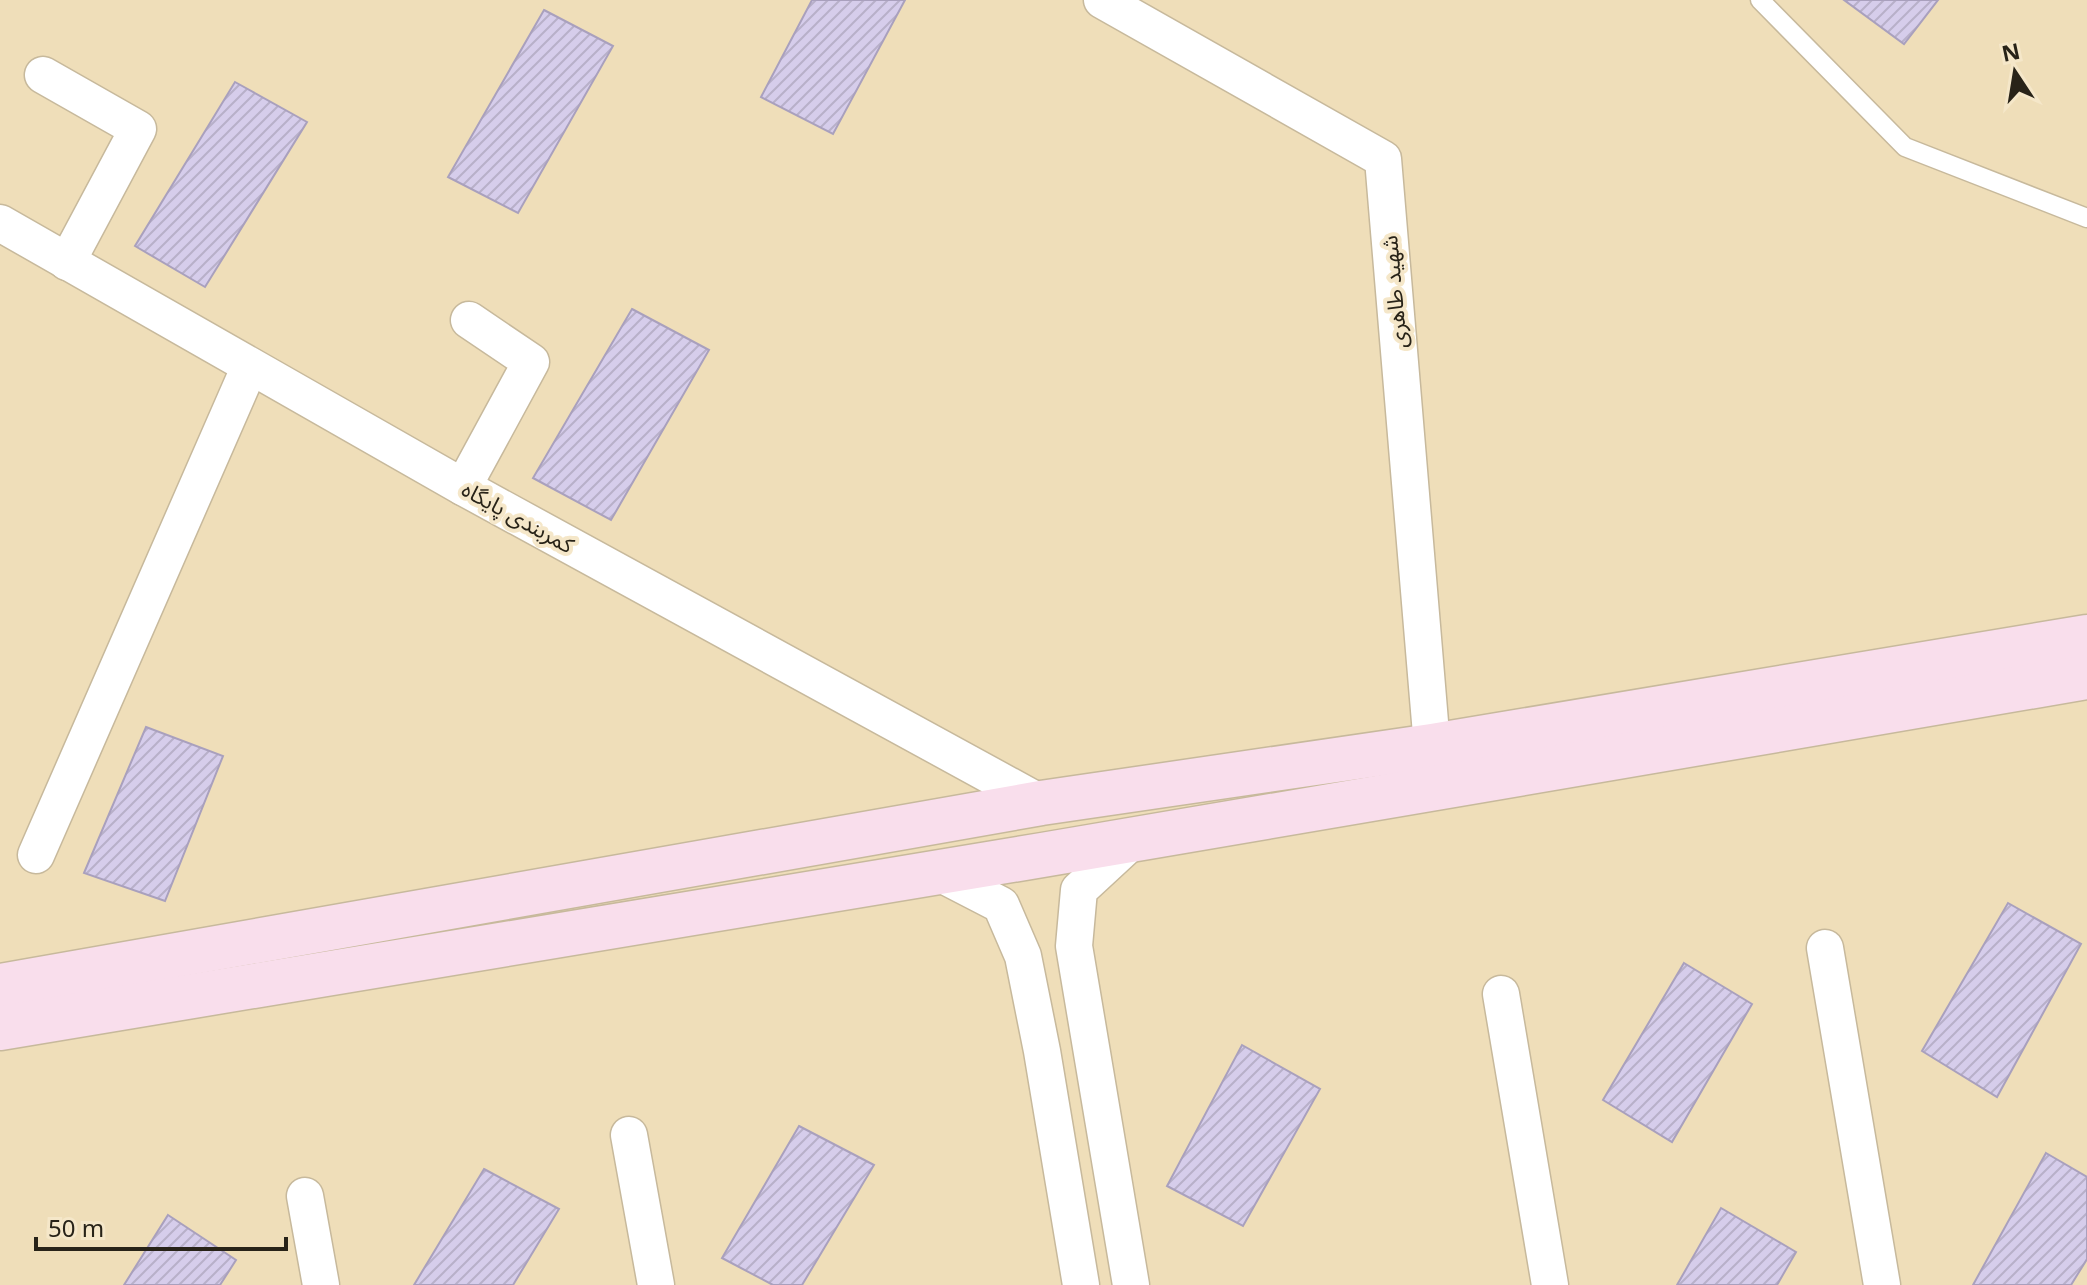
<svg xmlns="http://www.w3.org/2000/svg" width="2087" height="1285" viewBox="0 0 2087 1285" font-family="'Noto Sans','Noto Sans Arabic',sans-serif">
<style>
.built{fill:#efdeb9}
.building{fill:url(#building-hatch);stroke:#a9a0bd;stroke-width:2}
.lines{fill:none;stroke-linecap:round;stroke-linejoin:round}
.lane-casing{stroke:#c7b99c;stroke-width:21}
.street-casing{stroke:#c7b99c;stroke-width:39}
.secondary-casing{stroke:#c7b99c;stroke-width:47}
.lane{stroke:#fff;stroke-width:18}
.street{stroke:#fff;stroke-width:36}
.secondary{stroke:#f9deec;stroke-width:44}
.labels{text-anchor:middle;stroke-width:8;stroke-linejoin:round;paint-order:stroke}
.street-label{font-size:22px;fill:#282318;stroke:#f5e7c9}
</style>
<defs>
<pattern id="building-hatch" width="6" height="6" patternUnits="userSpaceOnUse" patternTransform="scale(2)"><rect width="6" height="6" fill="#d6cdeb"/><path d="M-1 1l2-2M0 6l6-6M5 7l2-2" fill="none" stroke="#b8b0c9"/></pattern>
</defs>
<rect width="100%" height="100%" fill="#f5e7c9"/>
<!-- built -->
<rect class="built" x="0" y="0" width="2087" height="1285"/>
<!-- building -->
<g class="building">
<path d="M812 0H905L833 134 761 97Z"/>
<path d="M1844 0H1938L1904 44Z"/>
<path d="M544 10 613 46 518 213 448 177Z"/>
<path d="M235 82 307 122 205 287 135 246Z"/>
<path d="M632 309 709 350 611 520 533 478Z"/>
<path d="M146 727 223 756 165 901 84 873Z"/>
<path d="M2008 903 2081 944 1997 1097 1922 1051Z"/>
<path d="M1684 963 1752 1004 1672 1142 1603 1100Z"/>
<path d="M1242 1045 1320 1089 1243 1226 1167 1186Z"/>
<path d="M799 1126 874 1165 802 1285H773L722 1258Z"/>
<path d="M2046 1153 2087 1177V1259L2071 1285H1973Z"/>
<path d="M484 1169 559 1209 513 1285H414Z"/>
<path d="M1721 1208 1796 1252 1777 1285H1677Z"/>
<path d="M168 1215 236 1260 220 1285H124Z"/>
</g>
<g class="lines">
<!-- lane casing -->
<g class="lane-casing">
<path id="lane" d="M1760 0 1905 147 2087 218"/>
</g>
<!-- street casing -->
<g class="street-casing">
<g id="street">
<path d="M1102 0 1383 159 1432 746"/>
<path d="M43 75 138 129 67 262"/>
<path d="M0 223 463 487 1041 803"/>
<path d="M463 487 531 362 469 320"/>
<path d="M36 855 250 366"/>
<path d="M941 874 1001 905 1023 956 1042 1051 1081 1285"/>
<path d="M1825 948 1882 1285"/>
<path d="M1501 994 1550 1285"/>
<path d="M629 1135 656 1285"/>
<path d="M305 1196 321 1285"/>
<path d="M1131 1285 1074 946 1079 890 1132 841"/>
</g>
</g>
<!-- secondary casing -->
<g class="secondary-casing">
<g id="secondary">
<path d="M0 986 1041 803 1432 746 2087 637"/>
<path d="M0 1028C696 912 1392 799 2087 677"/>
</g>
</g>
<!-- lane -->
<use href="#lane" class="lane"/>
<!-- street -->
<use href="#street" class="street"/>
<!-- secondary -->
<use href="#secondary" class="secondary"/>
</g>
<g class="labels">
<!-- street labels -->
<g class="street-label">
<text transform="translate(1394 292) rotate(-95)" y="8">شهید طاهری</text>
<text transform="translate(518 517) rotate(29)" y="8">کمربندی پایگاه</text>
</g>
</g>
<!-- north arrow -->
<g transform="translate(2015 72) rotate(348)" stroke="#f5e7c9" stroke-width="6" paint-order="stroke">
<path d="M0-6L14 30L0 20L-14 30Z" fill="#282318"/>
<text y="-12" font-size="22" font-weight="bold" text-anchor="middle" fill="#282318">N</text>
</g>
<!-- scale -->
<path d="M36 1237v12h250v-12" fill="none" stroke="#282318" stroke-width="4"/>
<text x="48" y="1237" font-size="24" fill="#282318" stroke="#f5e7c9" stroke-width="6" paint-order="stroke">50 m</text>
</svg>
